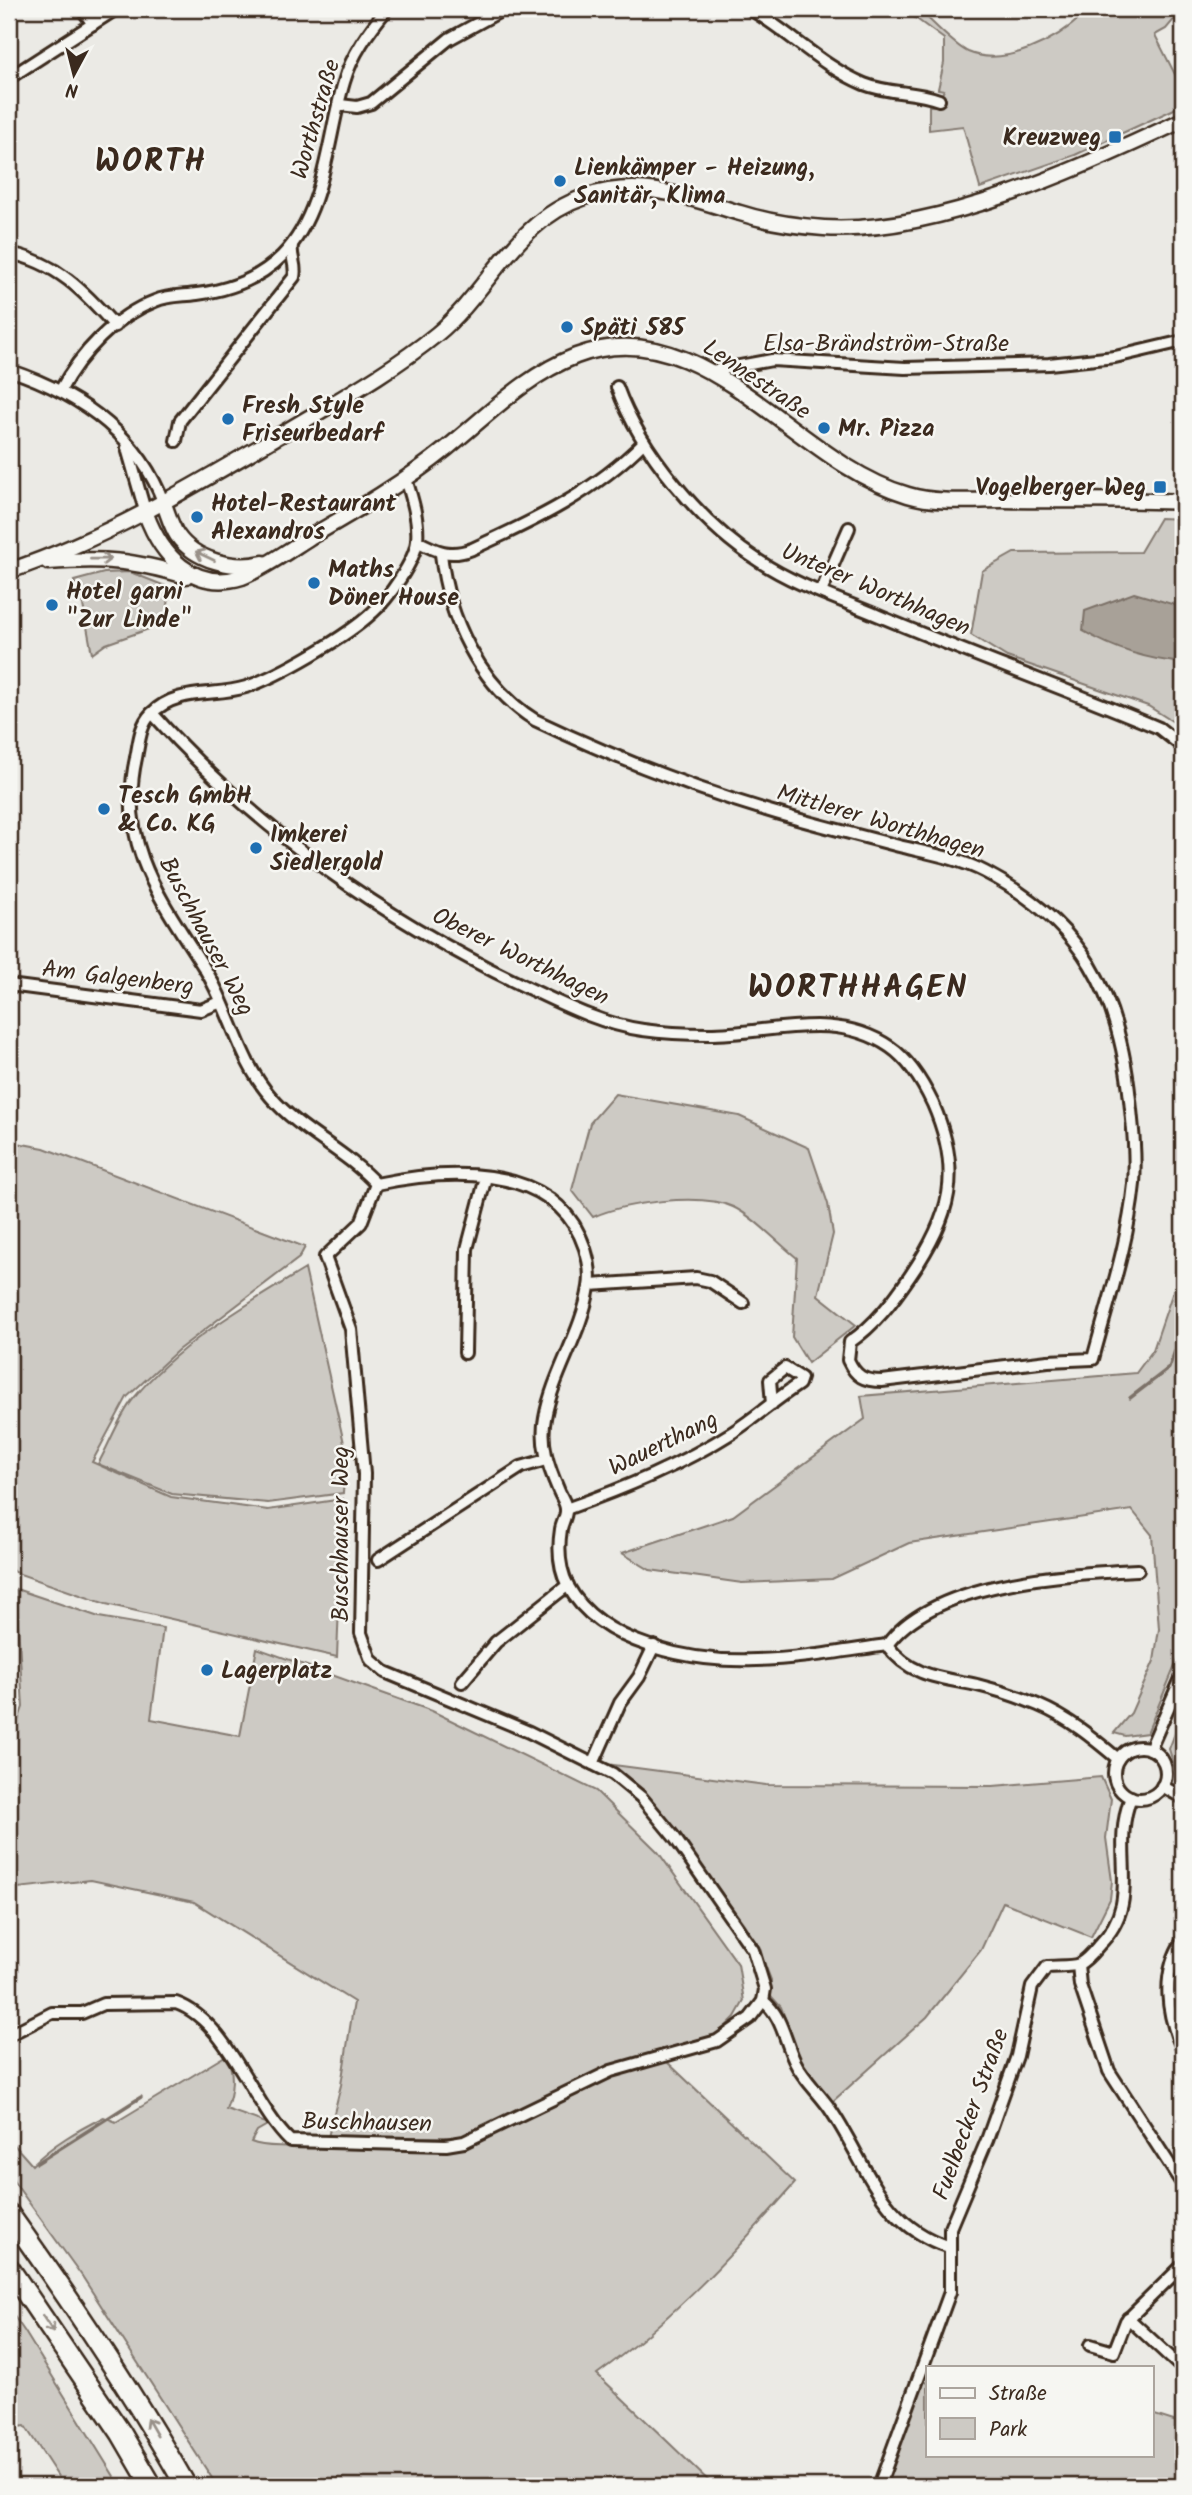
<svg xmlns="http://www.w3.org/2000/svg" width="1192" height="2495" viewBox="0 0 1192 2495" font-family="Kalam,sans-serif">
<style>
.green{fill:#cdcac4;stroke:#847a71;stroke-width:2}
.water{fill:#a8a198;stroke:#7c7167;stroke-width:2}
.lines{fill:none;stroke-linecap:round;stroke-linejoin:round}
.stream{stroke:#7c7167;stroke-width:3.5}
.street-casing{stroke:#3b2a1e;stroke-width:16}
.secondary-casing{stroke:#3b2a1e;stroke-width:19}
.highway-casing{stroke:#3b2a1e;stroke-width:24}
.street{stroke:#f6f6f2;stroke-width:10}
.secondary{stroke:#f6f6f2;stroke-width:14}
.highway{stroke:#f6f6f2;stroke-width:19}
.oneway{stroke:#989088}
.poi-dot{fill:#1f6fb2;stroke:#f6f6f2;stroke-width:2.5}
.labels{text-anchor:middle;stroke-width:5;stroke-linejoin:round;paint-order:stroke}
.street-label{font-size:24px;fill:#3b2a1e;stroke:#f6f6f2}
.poi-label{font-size:24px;font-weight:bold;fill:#3b2a1e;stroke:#f6f6f2;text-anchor:start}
.district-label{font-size:32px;font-weight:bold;letter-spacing:2px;fill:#3b2a1e;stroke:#f6f6f2}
</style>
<rect width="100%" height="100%" fill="#ebeae5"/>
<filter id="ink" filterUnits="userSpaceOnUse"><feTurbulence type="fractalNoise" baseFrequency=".0143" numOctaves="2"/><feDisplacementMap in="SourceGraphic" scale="14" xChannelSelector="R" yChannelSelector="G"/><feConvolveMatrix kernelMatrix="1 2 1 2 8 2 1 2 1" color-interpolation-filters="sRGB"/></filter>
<g filter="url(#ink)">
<!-- green -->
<g class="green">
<path d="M903 9H918C931 20 953 45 968 52 1005 68 1058 39 1083 15L1090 16 1093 9H1183L1166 29 1155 35 1183 90V105L1075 155 980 188 963 126 929 130V106H936L944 90 938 89 944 63V39Z"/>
<path d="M1160 518 1183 519V728L1148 706 1007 657 971 635 982 571 1014 553 1140 552Z"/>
<path d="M130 572 170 588 166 623 106 644 92 654 83 605 74 581 104 573Z"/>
<path d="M615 1094 739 1116 809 1148 828 1204 833 1234 818 1295 856 1325 808 1363 792 1337 797 1258C779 1244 753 1216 733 1207 700 1192 624 1203 593 1217L572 1190 590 1123Z"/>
<path d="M9 1136 12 1142 44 1148 305 1247 299 1258 178 1350 127 1397 92 1462 171 1497 268 1510 343 1499 337 1657 106 1604 14 1572 9 1567Z"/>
<path d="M1183 1262V1647L1147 1733 1125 1736 1114 1733 1131 1713 1154 1661 1159 1629 1152 1535 1132 1510 909 1543 832 1579 742 1583 650 1570 622 1553 733 1516 865 1419 861 1396 1136 1373 1153 1350Z"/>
<path d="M305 1269 346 1452 343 1493 268 1503 172 1494 98 1464C110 1443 119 1416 134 1398 179 1343 246 1305 305 1269Z"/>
<path d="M16 1589 99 1617 163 1628 151 1719 240 1736 257 1648 432 1711 596 1791 658 1852 738 1964 744 2001 735 2017 714 2038 610 2066 464 2137H328L341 2085 354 2002 194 1902 91 1880 9 1889V1646L13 1706 10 1743 23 1707Z"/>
<path d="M1179 1723 1183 1725V1781L1177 1775 1169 1749Z"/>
<path d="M606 1764 766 1785 993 1786 1101 1777 1111 1799 1106 1838 1112 1881 1110 1899 1091 1937 1003 1902 981 1950 927 2017 832 2102 801 2062 781 2007 771 1996V1980L761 1955 744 1924 664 1815 639 1787Z"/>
<path d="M225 2056C236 2070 232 2094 226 2109L269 2124 257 2131 251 2142C267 2149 284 2144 300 2148L463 2147 614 2076 665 2060 795 2183C735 2252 672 2320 597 2374L714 2486H217L82 2276 9 2175V2139L32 2165C53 2144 78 2130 104 2117L116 2122Z"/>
<path d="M9 2309 25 2332 120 2486H55L59 2478 25 2426 9 2428Z"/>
<path d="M924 2381 928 2383V2455H1152V2414L1183 2424V2486H885Z"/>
</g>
<!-- water -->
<path class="water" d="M1134 593 1175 605 1183 598V663C1146 659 1116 650 1083 631L1085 611Z"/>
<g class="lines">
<!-- stream -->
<g class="stream">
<path d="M1130 1398 1169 1368 1183 1328"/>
<path d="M37 2163 141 2097"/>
</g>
<!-- street casing -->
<g class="street-casing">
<g id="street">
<path d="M82 9 93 24"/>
<path d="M750 9C790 32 821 66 864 84 889 94 915 91 939 100"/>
<path d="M9 78 116 9"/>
<path d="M340 105 357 107 371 103 449 39 504 9"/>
<path d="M9 253C56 262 84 291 115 326"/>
<path d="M9 370C78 393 138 433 164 504"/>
<path d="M712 371 772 360 905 368 1049 364 1115 357 1183 341"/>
<path d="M617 387C640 451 701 524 759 561 795 585 839 599 879 616 972 655 1066 689 1159 728L1183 747"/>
<path d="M60 391C80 354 115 316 155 301 168 295 183 296 197 294 229 290 259 279 282 256 326 211 327 138 344 82 352 54 369 31 387 9"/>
<path d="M176 441 180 421 294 277C297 265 290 257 292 245"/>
<path d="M127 448 146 514"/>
<path d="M417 541C436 551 450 558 472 549 534 521 595 492 644 442"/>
<path d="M821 592 849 528"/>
<path d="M152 713C255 829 387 921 526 987 564 1005 601 1024 643 1030 664 1033 688 1034 709 1034 770 1034 835 1009 890 1047 909 1060 923 1083 933 1104 963 1173 951 1216 910 1276 893 1301 875 1325 850 1342L848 1360C856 1377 864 1381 882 1381L1048 1361 1093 1359C1108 1302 1128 1244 1134 1184 1136 1156 1133 1128 1130 1100 1119 993 1083 923 985 872 958 858 928 853 899 846 858 835 817 825 776 813 694 789 613 757 535 720 480 686 448 618 441 554"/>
<path d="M9 985 201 1010 221 1002"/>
<path d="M376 1184C443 1170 546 1162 580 1236 587 1251 592 1271 589 1287 582 1333 553 1373 545 1418 540 1443 548 1466 558 1489 560 1495 566 1503 566 1509 567 1515 562 1523 561 1529 558 1548 559 1569 568 1586 600 1645 694 1663 756 1660 800 1659 844 1651 887 1645 910 1677 942 1678 977 1685 998 1690 1019 1697 1038 1705 1069 1718 1093 1738 1118 1759"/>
<path d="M376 1184C345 1150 301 1132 271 1097 238 1060 230 1007 203 966 160 898 117 843 136 758 139 743 140 725 151 714 177 687 215 697 246 687 279 676 348 636 373 612 388 599 415 561 417 541 419 520 412 498 406 479"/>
<path d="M590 1285 696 1278 710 1281 743 1303"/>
<path d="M465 1353 467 1249 486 1177"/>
<path d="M566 1509C625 1488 681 1465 733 1432 756 1417 776 1399 799 1384L801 1378 785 1368 770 1380 772 1404"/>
<path d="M378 1560 521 1467 546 1460"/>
<path d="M887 1645C933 1581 1065 1574 1138 1570"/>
<path d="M462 1682 496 1642 568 1585"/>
<circle cx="1140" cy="1773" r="26"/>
<path d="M1150 1749 1183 1674"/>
<path d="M593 1764 620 1703 639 1677 654 1646"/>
<path d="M1162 1786 1183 1798"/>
<path d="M1183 1940C1161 1973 1166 2014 1183 2050"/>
<path d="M1078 1965 1080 1985 1109 2071 1183 2185"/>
<path d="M763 2001C782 2015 785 2042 795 2062 803 2079 820 2094 830 2109 868 2165 879 2224 949 2247"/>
<path d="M9 2035 52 2013H82L103 2004 176 2003C228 2021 253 2106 290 2141L446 2145 464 2142 611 2071 717 2041 750 2018 763 2001 765 1989 753 1950 675 1838 641 1797 613 1774 529 1732 385 1672 371 1660 361 1633 364 1474 351 1329 325 1257 361 1223 376 1184"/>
<path d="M1128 2318 1183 2369"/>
<path d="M1090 2345 1114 2352 1126 2321 1183 2265"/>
<path d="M879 2486 950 2292V2228L987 2140 1017 2056 1032 1987 1047 1967C1056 1966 1072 1967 1079 1964 1087 1960 1094 1951 1099 1945 1145 1900 1109 1853 1131 1797"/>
</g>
</g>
<!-- secondary casing -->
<g class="secondary-casing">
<g id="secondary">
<path d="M164 504C168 514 171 526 177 535 195 561 234 570 263 563"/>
<path d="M146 514C161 555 193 592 242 577 266 567 288 551 310 537 357 510 405 482 447 448 488 415 526 375 576 356 703 307 793 462 908 495 938 504 973 500 1003 500 1063 501 1123 499 1183 502"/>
<path d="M48 562C105 558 132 560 186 576"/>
<path d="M9 571C107 538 192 487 280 435 333 403 389 373 437 334 490 290 515 220 585 197 641 178 687 197 740 213 768 222 795 226 824 228 935 235 1084 167 1183 120"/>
</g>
</g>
<!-- highway casing -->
<g class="highway-casing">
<g id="highway">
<path d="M9 2214C72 2302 132 2391 186 2486"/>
<path d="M9 2268 121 2433 152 2486"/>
</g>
</g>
<!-- street -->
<use href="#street" class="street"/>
<!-- secondary -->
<use href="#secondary" class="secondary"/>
<!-- highway -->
<use href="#highway" class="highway"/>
</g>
<!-- one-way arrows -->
<defs><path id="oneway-shaft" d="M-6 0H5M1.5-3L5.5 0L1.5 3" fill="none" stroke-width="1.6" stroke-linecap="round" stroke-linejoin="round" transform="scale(1.75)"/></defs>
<g class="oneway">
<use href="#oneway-shaft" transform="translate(205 556) rotate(-154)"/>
<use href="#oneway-shaft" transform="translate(101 559) rotate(-1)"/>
<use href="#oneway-shaft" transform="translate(48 2324) rotate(56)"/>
<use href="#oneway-shaft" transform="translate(152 2427) rotate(-120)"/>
</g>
</g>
<!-- markers -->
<g class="poi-dot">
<rect x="1108" y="130" width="14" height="14" rx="3.5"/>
<circle cx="560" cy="181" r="7"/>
<circle cx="567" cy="327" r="7"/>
<circle cx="228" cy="419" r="7"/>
<circle cx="824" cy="428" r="7"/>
<rect x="1153" y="480" width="14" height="14" rx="3.5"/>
<circle cx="197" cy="517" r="7"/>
<circle cx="314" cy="583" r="7"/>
<circle cx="52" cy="605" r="7"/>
<circle cx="104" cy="809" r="7"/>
<circle cx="256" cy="848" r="7"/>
<circle cx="207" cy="1670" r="7"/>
</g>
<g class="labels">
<!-- street labels -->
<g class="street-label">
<text transform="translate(315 119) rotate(-74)" y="8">Worthstraße</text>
<text x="886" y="351">Elsa-Brändström-Straße</text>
<text transform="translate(757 379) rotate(34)" y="8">Lennestraße</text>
<text transform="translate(876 589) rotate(23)" y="8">Unterer Worthhagen</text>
<text transform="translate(881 821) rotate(16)" y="8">Mittlerer Worthhagen</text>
<text transform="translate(207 936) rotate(62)" y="8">Buschhauser Weg</text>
<text transform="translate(521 956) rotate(26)" y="8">Oberer Worthhagen</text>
<text transform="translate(118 977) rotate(7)" y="8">Am Galgenberg</text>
<text transform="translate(663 1443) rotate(-26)" y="8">Wauerthang</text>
<text transform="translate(340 1534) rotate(-90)" y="8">Buschhauser Weg</text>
<text transform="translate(970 2114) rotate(-70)" y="8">Fuelbecker Straße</text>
<text transform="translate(367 2122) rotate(1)" y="8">Buschhausen</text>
</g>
<!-- poi labels -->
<g class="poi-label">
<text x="1101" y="145" text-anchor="end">Kreuzweg</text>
<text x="574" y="175">Lienkämper - Heizung,<tspan x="574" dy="28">Sanitär, Klima</tspan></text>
<text x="581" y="335">Späti 585</text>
<text x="242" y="413">Fresh Style<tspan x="242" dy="28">Friseurbedarf</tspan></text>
<text x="838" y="436">Mr. Pizza</text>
<text x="1146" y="495" text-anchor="end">Vogelberger Weg</text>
<text x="211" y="511">Hotel-Restaurant<tspan x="211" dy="28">Alexandros</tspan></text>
<text x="328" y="577">Maths<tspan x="328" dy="28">Döner House</tspan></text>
<text x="66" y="599">Hotel garni<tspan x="66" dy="28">"Zur Linde"</tspan></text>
<text x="118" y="803">Tesch GmbH<tspan x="118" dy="28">&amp; Co. KG</tspan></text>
<text x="270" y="842">Imkerei<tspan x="270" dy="28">Siedlergold</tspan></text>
<text x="221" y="1678">Lagerplatz</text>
</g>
<!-- district labels -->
<g class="district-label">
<text x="151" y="171">WORTH</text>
<text x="858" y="997">WORTHHAGEN</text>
</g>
</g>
<!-- margin -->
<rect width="1192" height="2495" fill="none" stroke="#f6f6f2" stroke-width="35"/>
<rect x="18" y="18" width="1157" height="2460" fill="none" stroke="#3b2a1e" stroke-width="2.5" filter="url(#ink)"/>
<!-- legend -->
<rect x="926" y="2366" width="228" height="91" fill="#f6f6f2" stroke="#aba49d" stroke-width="2"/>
<rect x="940" y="2388" width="35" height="10" fill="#f6f6f2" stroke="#aba49d" stroke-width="2"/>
<text x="989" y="2400" font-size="21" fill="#3b2a1e">Straße</text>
<rect x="940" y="2418" width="35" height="21" fill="#cdcac4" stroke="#aba49d" stroke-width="2"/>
<text x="989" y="2436" font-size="21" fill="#3b2a1e">Park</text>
<!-- north arrow -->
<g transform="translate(74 74) rotate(187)" stroke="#f6f6f2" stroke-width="5" paint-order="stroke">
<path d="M0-5L12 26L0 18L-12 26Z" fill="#3b2a1e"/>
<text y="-10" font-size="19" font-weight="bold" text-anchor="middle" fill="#3b2a1e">N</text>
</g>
</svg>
